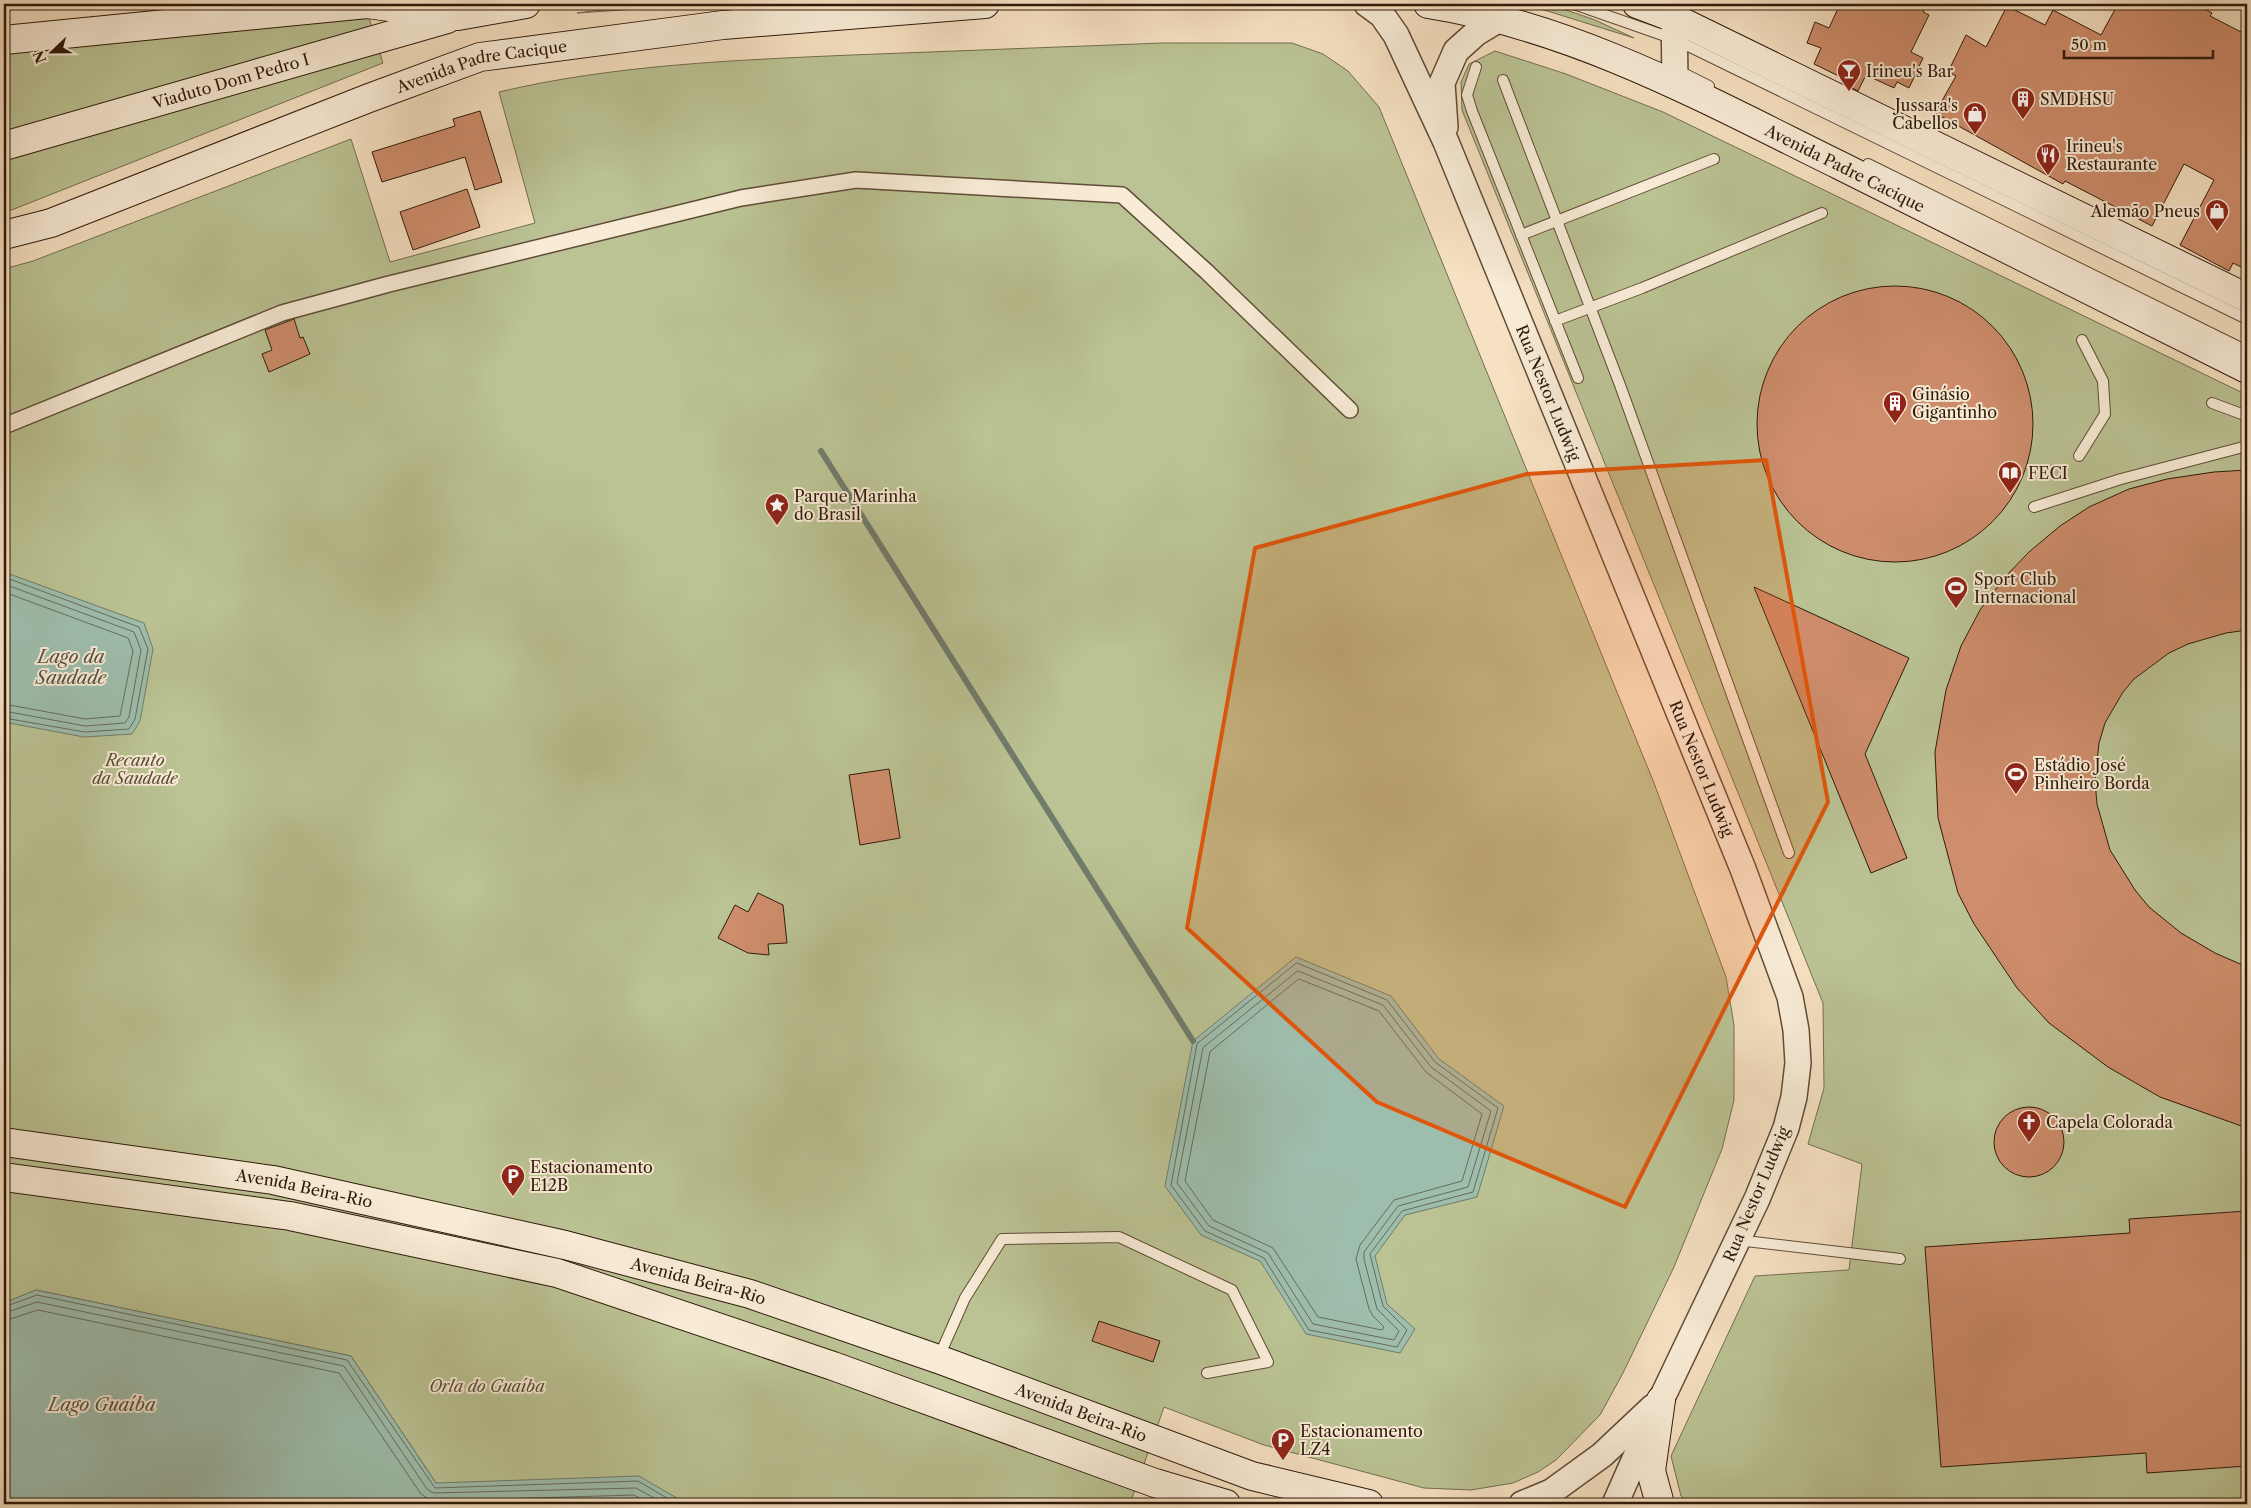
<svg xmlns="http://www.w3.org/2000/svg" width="2251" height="1508" viewBox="0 0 2251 1508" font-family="'Libre Caslon Text',serif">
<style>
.green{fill:#bbc394;stroke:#746e4f}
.water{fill:#9ebead;stroke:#717c6c}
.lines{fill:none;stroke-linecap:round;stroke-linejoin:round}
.shore{stroke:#666c5c;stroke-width:1}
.stream{stroke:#717c6c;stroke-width:6}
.building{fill:#ce8d6c;stroke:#2e1a0a}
.service-casing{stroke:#604c38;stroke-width:12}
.pedestrian-casing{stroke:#604c38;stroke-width:18}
.tertiary-casing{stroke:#604c38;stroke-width:28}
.secondary-casing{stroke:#2e1a0a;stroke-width:30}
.service{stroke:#f9ecd7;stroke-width:10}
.pedestrian{stroke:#f9ecd7;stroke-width:15}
.tertiary{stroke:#f9ecd7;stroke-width:25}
.secondary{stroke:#f9ecd7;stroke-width:28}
.marked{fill:#df560c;fill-opacity:0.2;stroke:#df560c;stroke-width:4;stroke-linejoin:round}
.labels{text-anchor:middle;stroke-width:4;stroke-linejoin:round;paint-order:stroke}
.street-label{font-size:16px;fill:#2e1a0a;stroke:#f9ecd7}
.poi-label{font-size:16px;fill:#2e1a0a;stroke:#f9ecd7;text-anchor:start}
.park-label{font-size:16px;font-style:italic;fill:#584d33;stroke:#f9ecd7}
.water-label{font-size:18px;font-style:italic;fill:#555343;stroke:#f9ecd7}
</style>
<rect width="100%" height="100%" fill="#f6e1c2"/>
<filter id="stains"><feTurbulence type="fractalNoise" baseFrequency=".004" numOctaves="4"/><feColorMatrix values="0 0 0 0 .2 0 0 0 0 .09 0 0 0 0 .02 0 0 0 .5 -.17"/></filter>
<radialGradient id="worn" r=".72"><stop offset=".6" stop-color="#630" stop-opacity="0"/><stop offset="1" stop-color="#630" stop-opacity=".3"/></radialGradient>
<!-- green -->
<g class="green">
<path d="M646 4H712L577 13Z"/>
<path d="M1525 4H1549L1595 20 1634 38Z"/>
<path d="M369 18 383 63 4 213V53Z"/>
<path d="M1162 43H1292L1323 54 1348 71 1379 107 1654 783 1726 977 1734 1025V1100L1722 1149 1674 1267 1623 1373 1600 1415 1556 1460 1538 1472 1513 1483 1471 1490 1424 1488 1264 1445 1164 1407 1130 1504H492L436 1483 351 1356 36 1290 4 1303V269L33 261 351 139 390 262 535 223 499 92C612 65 736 60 852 55 955 51 1059 47 1162 43Z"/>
<path d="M1495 51 1566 74 1663 112 2247 395V1504H1689L1681 1496 1671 1456 1755 1276 1849 1270 1862 1164 1808 1144 1824 1088 1823 1003 1462 110 1461 82 1469 64Z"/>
</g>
<!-- water -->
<g class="water">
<path d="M4 572 144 623 153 649 140 721 132 734 84 737 4 722Z"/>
<path d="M1296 957 1391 996 1439 1059 1504 1106 1477 1197 1405 1215 1375 1256 1387 1304 1415 1329 1400 1353 1306 1334 1260 1261 1201 1235 1165 1186 1193 1041Z"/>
<path d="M36 1290 351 1356 436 1483 639 1476 687 1504H4V1303Z"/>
</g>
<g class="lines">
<!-- shore -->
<g class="shore">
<path d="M4 577 139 627 148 649 135 719 129 729 85 732 4 718"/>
<path d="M4 584 134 632 141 650 129 717 125 723 85 726 4 711"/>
<path d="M4 592 128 638 133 651 120 716 85 719 4 704"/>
<path d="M1297 963 1387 1000 1435 1062 1498 1108 1473 1192 1402 1211 1370 1254 1383 1306 1407 1330 1397 1347 1309 1330 1264 1258 1205 1231 1171 1185 1197 1044Z"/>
<path d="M1298 971 1383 1005 1431 1067 1491 1111 1468 1187 1398 1206 1364 1252V1259L1377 1309 1399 1331 1394 1340 1313 1324 1268 1253 1209 1226 1177 1183 1203 1048Z"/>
<path d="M1299 979 1379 1011 1426 1072 1482 1114 1462 1181 1394 1200 1360 1245 1356 1259 1369 1309 1373 1316 1384 1327 1382 1330 1318 1317 1273 1248 1213 1220 1185 1181 1210 1052Z"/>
<path d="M4 1307 37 1295 347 1360 435 1488 638 1481 677 1504"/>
<path d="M4 1313 37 1302 344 1366 427 1489 433 1493 636 1488 665 1504"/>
<path d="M4 1321 38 1310 339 1373 421 1494 431 1501 634 1495 650 1504"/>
</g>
<!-- stream -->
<path class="stream" d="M821 451 1193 1041"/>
</g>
<!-- building -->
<g class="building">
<path d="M1840 4H1928L1923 12 1929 15 1911 52 1923 58 1909 88 1897 82 1894 88 1866 75 1858 91 1845 84 1847 80 1814 64 1821 48 1807 43 1815 22 1829 28Z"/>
<path d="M2118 4H2196L2212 13 2210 16 2247 35V270L2233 263 2229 271 2180 245 2214 180 2184 164 2152 226 2065 181 2063 184 1935 113 1956 76 1948 72 1966 35 1986 47 2007 6 2045 25 2053 10 2101 35Z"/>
<path d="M480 111 502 182 475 190 465 157 382 182 372 152 455 126 453 119Z"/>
<path d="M467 189 480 227 413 250 400 212Z"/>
<circle cx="1895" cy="424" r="138"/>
<path d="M294 319 300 338 303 337 310 354 269 372 262 354 272 350 265 330Z"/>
<path d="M2247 470V630L2226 633 2188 644 2169 653 2134 679 2123 692 2105 723 2099 743 2095 781 2097 804 2110 850 2135 890 2149 907 2181 933 2215 953 2247 967V1128L2160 1097 2108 1067 2049 1023 2017 988 1974 924 1958 893 1938 818 1935 752 1946 690 1961 646 1980 610 2005 577 2029 552 2060 526 2089 507 2129 489 2167 479 2214 472Z"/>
<path d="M1754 587 1909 658 1865 754 1907 858 1871 873Z"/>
<path d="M889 769 900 838 860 845 849 775Z"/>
<path d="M758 893 783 905 787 943 768 944 769 955 748 953 718 938 735 905 748 912Z"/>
<circle cx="2029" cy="1142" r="35"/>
<path d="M2247 1211V1466L2147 1473 2146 1453 1941 1467 1925 1247 2130 1233 2129 1219Z"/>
<path d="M1099 1321 1160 1341 1153 1362 1092 1341Z"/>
</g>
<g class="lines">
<!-- service casing -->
<g class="service-casing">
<g id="service">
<path d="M1496 4 1513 10"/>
<path d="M1574 4 1674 39 2247 319"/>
<path d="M749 10 786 4"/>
<path d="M1476 67 1467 95 1472 111 1578 378"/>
<path d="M1675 69 1709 86"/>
<path d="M1503 80 1620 385 1789 853"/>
<path d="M1868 164 2247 351"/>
<path d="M1521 235 1714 159"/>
<path d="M1555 321 1642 288 1822 213"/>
<path d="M2212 403 2247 416"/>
<path d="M2079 456 2105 414 2103 381 2082 340"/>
<path d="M2034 507 2121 479 2247 446"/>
<path d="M1737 1240 1900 1259"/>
<path d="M938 1359 965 1298 1002 1239 1119 1237 1232 1290 1268 1362 1207 1373"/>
</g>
</g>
<!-- pedestrian casing -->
<g class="pedestrian-casing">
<path id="pedestrian" d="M4 426 282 313 389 284 741 198 856 180 1122 195 1206 271 1350 410"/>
</g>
<!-- tertiary casing -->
<g class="tertiary-casing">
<g id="tertiary">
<path id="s1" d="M1367 4 1382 15 1396 35 1446 142 1743 869 1790 997 1796 1030 1798 1063 1794 1097 1786 1128 1757 1199 1661 1400 1615 1504"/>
<path d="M1674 4 1675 84"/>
<path d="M1445 127 1442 83 1456 51 1476 33 1501 18"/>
<path d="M1522 1504 1551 1492 1602 1455 1653 1407"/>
</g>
</g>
<!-- secondary casing -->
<g class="secondary-casing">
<g id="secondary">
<path id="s2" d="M1428 4C1575 27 1707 100 1839 165 1975 233 2111 301 2247 369"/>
<path d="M1637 4 1674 18 2247 298"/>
<path d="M4 40 367 4 458 16 526 4"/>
<path id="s3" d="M4 146 447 19"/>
<path id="s4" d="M4 235 51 223 369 98 480 57 723 25 985 4"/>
<path id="s5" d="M4 1142 273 1180 565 1245 750 1294 938 1359 1252 1476 1369 1504"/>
<path d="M4 1177 290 1216 557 1273 833 1366 1155 1483 1226 1504"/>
<path d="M1660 1504 1651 1471 1661 1400"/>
</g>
</g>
<!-- service -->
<use href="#service" class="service"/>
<!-- pedestrian -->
<use href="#pedestrian" class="pedestrian"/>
<!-- tertiary -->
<use href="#tertiary" class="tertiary"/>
<!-- secondary -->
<use href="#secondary" class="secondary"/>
</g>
<!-- marked area -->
<path class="marked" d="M1766 460 1828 802 1625 1207 1377 1102 1187 928 1255 548 1527 474Z"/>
<!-- icons -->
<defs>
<g id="bar-pin" transform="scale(1.25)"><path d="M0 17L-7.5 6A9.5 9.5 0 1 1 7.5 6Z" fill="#8f2418" stroke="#f9ecd7"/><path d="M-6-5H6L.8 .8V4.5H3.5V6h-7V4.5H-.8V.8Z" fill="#fff"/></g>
<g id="building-pin" transform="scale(1.25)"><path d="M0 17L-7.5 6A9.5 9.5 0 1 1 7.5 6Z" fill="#8f2418" stroke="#f9ecd7"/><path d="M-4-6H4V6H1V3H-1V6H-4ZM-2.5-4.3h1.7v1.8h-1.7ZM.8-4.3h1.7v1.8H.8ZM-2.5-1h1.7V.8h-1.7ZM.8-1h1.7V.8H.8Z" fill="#fff"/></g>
<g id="shop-pin" transform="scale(1.25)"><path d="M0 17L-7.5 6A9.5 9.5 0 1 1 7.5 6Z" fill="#8f2418" stroke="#f9ecd7"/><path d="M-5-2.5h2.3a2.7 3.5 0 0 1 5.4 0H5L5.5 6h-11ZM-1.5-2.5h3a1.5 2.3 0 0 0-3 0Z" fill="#fff"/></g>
<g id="restaurant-pin" transform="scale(1.25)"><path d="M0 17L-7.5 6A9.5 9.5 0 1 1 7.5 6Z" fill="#8f2418" stroke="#f9ecd7"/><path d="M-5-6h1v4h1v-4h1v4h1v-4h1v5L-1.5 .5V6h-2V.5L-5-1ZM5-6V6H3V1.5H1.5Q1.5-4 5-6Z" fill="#fff"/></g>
<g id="library-pin" transform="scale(1.25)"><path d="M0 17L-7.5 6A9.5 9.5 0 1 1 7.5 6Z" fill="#8f2418" stroke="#f9ecd7"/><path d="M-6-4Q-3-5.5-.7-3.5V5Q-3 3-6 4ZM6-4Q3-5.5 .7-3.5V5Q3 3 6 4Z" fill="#fff"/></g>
<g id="sight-pin" transform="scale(1.25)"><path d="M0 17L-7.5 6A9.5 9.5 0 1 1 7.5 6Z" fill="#8f2418" stroke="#f9ecd7"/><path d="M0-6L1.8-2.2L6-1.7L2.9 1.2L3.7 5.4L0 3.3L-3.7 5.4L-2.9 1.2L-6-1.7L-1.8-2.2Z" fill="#fff"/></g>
<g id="stadium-pin" transform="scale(1.25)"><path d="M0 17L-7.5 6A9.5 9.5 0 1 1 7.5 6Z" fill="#8f2418" stroke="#f9ecd7"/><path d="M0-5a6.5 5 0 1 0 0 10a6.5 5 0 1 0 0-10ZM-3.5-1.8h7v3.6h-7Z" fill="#fff"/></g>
<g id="church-pin" transform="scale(1.25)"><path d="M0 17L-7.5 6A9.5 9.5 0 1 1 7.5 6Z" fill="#8f2418" stroke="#f9ecd7"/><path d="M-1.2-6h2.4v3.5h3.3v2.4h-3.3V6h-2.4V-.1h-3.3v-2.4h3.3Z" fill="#fff"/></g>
<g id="parking-pin" transform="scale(1.25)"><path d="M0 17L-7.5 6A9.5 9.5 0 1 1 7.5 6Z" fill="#8f2418" stroke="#f9ecd7"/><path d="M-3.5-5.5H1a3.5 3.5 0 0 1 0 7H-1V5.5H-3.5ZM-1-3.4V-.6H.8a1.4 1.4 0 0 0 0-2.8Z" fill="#fff"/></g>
</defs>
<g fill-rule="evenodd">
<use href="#bar-pin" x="1849" y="71"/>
<use href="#building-pin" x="2023" y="99"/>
<use href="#shop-pin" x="1975" y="114"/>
<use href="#restaurant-pin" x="2048" y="155"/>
<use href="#shop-pin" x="2217" y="211"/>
<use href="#building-pin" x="1895" y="403"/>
<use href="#library-pin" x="2010" y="473"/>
<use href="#sight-pin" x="777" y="505"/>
<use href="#stadium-pin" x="1956" y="588"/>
<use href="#stadium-pin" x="2016" y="774"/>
<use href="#church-pin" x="2029" y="1122"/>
<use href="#parking-pin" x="513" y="1176"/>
<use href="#parking-pin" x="1283" y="1440"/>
</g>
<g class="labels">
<!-- street labels -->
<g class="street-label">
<text dy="6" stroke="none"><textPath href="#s4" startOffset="508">Avenida Padre Cacique</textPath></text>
<text dy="6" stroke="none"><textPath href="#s3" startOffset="236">Viaduto Dom Pedro I</textPath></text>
<text dy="6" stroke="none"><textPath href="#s2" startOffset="450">Avenida Padre Cacique</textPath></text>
<text dy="6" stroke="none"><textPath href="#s1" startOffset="432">Rua Nestor Ludwig</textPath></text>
<text dy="6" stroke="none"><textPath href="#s1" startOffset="838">Rua Nestor Ludwig</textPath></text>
<text dy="6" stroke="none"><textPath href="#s5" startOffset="304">Avenida Beira-Rio</textPath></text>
<text transform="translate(1756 1194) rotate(-67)" y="6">Rua Nestor Ludwig</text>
<text dy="6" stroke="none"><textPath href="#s5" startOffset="709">Avenida Beira-Rio</textPath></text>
<text dy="6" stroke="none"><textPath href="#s5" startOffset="1114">Avenida Beira-Rio</textPath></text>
</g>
<!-- poi labels -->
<g class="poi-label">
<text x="1866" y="77">Irineu's Bar</text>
<text x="2040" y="105">SMDHSU</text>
<text x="1958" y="111" text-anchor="end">Jussara's<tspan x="1958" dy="18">Cabellos</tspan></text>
<text x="2066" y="152">Irineu's<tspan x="2066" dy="18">Restaurante</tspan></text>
<text x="2200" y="217" text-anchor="end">Alemão Pneus</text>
<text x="1912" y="400">Ginásio<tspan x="1912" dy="18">Gigantinho</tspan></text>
<text x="2028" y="479">FECI</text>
<text x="794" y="502">Parque Marinha<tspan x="794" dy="18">do Brasil</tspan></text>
<text x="1974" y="585">Sport Club<tspan x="1974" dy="18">Internacional</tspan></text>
<text x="2034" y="771">Estádio José<tspan x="2034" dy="18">Pinheiro Borda</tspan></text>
<text x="2046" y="1128">Capela Colorada</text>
<text x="530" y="1173">Estacionamento<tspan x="530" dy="18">E12B</tspan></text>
<text x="1300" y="1437">Estacionamento<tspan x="1300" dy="18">LZ4</tspan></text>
</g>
<!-- park labels -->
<g class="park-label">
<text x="135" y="766">Recanto<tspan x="135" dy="18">da Saudade</tspan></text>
<text x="487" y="1392">Orla do Guaíba</text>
</g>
<!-- water labels -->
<g class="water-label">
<text x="71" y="663">Lago da<tspan x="71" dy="21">Saudade</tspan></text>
<text x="102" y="1411">Lago Guaíba</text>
</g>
</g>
<!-- margin -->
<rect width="2251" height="1508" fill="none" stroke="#f6e1c2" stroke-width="20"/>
<rect x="5" y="5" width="2241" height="1498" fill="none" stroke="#2e1a0a" stroke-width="2.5"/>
<rect x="10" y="10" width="2231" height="1488" fill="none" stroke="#2e1a0a"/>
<!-- north arrow -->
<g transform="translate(52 52) rotate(248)" stroke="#f9ecd7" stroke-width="4" paint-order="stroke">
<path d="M0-4L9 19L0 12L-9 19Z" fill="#2e1a0a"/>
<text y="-8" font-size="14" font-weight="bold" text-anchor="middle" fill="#2e1a0a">N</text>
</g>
<!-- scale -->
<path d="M2064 50v8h149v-8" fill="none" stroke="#2e1a0a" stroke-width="2.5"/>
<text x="2071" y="50" font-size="15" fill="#2e1a0a" stroke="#f9ecd7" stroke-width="4" paint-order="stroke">50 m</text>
<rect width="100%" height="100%" filter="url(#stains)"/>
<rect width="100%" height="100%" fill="url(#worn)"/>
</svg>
